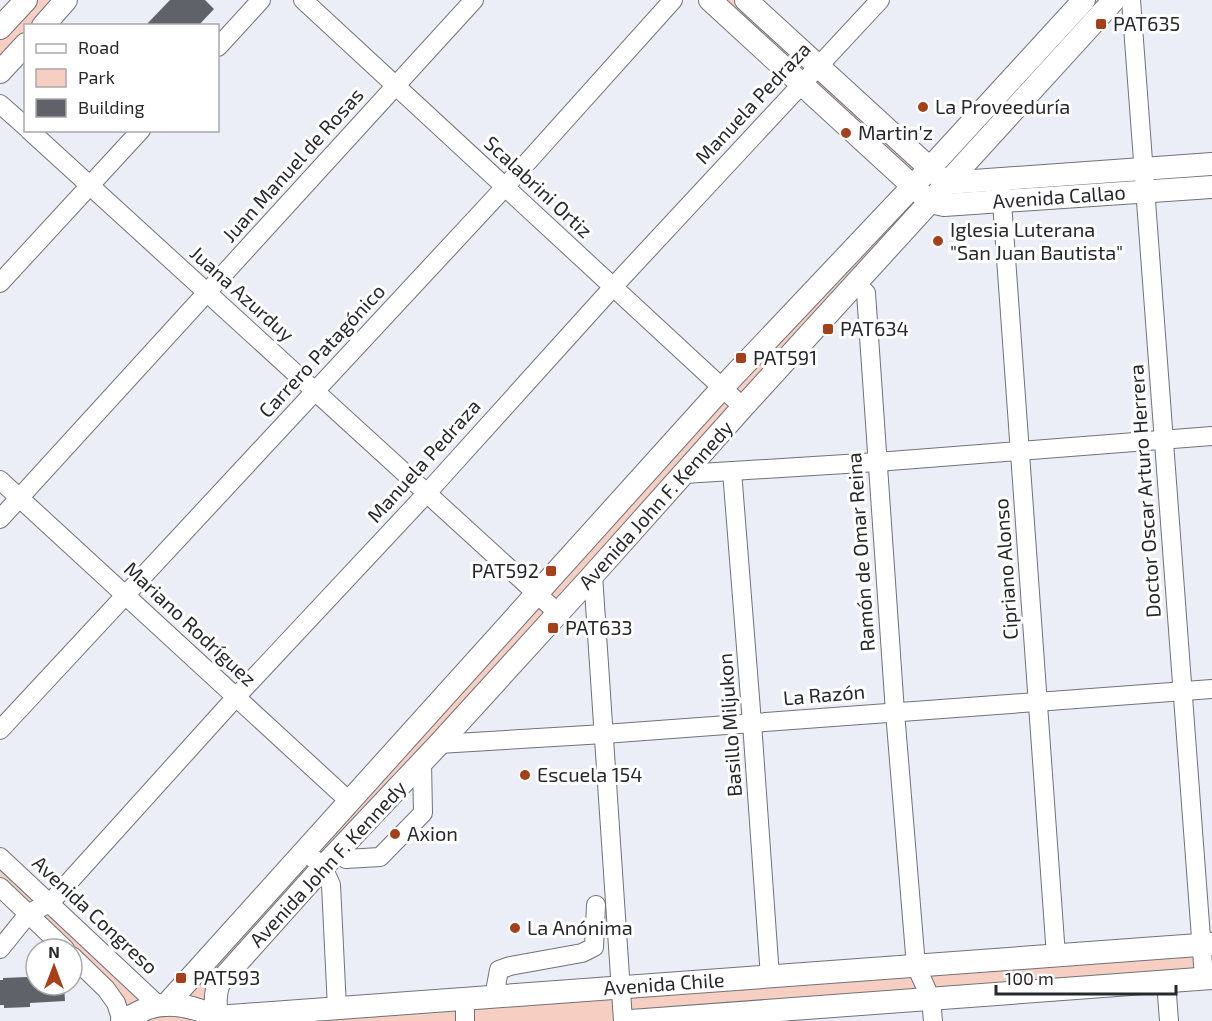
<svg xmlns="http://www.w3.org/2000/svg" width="1212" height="1021" viewBox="0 0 1212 1021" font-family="'Exo 2',sans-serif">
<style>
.green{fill:#f6cfc2}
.building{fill:#60626a}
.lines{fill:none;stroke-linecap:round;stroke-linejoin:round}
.minor-casing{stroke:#70727a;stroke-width:20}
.major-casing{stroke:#70727a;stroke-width:24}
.minor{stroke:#fff;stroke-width:18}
.major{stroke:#fff;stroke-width:22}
.poi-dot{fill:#a6401b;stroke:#fff;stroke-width:2}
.labels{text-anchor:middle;stroke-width:6;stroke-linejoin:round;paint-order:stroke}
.poi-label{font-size:20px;fill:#27282b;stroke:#fff;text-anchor:start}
.street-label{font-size:20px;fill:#27282b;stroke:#fff}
</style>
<rect width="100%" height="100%" fill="#ebeef6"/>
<!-- green -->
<g class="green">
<path d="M26 0H66L43 25 26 26 25 44 0 72V28Z"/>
<path d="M710 0H746L930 167 1084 0H1114L947 183 1212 164V187L937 204 219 983 217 1017 1212 944V978L631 1021H122L116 1003 0 887V857L159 1006 912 186Z"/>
</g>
<!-- building -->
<g class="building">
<path d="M170 0H205L214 9 198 26H145Z"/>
<path d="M27 977V978H36V985H64L65 1001 30 1003V1007L4 1008V1005H0V980H3V978Z"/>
</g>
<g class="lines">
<!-- minor casing -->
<g class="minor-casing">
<g id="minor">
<path d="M303 0 743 407"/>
<path d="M1131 0 1204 978"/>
<path d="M218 47 261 0"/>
<path d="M0 104 26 127"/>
<path d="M29 130 558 613"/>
<path d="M1001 188 1056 956"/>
<path d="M0 283 141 130"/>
<path d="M855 284 866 293 895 712 916 966 931 999 933 1021"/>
<path d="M732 471 752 723 770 977"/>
<path d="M684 474 877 462 1212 436"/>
<path d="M0 480 349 801"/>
<path d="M0 519 474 0"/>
<path d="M593 575 623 1021"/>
<path d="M0 730 505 187 673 0"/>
<path d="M439 744 604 734 1212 689"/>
<path d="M305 851 323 867 331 885 337 1008"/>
<path d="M337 853 346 859 380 857 423 813 422 762"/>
<path d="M0 857 159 1006"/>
<path d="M0 887 65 949"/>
<path d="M0 949 29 913 50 903 236 697 427 493 613 287 880 0"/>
<path d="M72 956 106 989 116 1003 122 1021"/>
<path d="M1166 981 1169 1021"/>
<path d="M494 997 499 970 510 966 582 953 594 947 596 905"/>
<path d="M465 999V1021"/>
</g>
</g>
<!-- major casing -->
<g class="major-casing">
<g id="major">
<path d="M710 0 930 202 944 205 1212 187"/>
<path d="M746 0 946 183 1212 164"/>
<path d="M43 26 66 0"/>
<path d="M0 28 26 0"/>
<path d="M0 72 26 44"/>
<path d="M166 1005 723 387 930 168 1084 0"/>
<path d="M122 1021C130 1017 139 1012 148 1008 171 1000 195 1007 217 1017L1212 944"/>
<path d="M217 1021C216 1008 214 995 219 983L323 867 439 744 593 575 743 407 1114 0"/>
<path d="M631 1021 1212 978"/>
</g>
</g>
<!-- minor -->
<use href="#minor" class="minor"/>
<!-- major -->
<use href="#major" class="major"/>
</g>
<!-- markers -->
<g class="poi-dot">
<rect x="1095" y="18" width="12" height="12" rx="3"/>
<circle cx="923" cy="107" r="6"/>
<circle cx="846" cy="133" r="6"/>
<circle cx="938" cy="241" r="6"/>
<rect x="822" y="323" width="12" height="12" rx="3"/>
<rect x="735" y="352" width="12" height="12" rx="3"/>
<rect x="545" y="565" width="12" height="12" rx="3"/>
<rect x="547" y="622" width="12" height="12" rx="3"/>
<circle cx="525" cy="775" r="6"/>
<circle cx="395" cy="834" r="6"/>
<circle cx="515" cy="928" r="6"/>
<rect x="175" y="972" width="12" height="12" rx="3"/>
</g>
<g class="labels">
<!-- poi labels -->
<g class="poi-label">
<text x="1113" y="31">PAT635</text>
<text x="935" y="114">La Proveeduría</text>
<text x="858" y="140">Martin'z</text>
<text x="950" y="237">Iglesia Luterana<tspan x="950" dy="23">"San Juan Bautista"</tspan></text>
<text x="840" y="336">PAT634</text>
<text x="753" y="365">PAT591</text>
<text x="539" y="578" text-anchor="end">PAT592</text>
<text x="565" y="635">PAT633</text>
<text x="537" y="782">Escuela 154</text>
<text x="407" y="841">Axion</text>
<text x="527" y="935">La Anónima</text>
<text x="193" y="985">PAT593</text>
</g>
<!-- street labels -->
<g class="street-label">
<text transform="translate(753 103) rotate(-47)" y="7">Manuela Pedraza</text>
<text transform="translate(293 165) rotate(-48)" y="7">Juan Manuel de Rosas</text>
<text transform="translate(538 187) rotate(43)" y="7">Scalabrini Ortiz</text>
<text transform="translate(1059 197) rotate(-4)" y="7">Avenida Callao</text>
<text transform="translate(242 294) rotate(42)" y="7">Juana Azurduy</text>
<text transform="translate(322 351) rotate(-47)" y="7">Carrero Patagónico</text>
<text transform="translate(424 461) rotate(-48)" y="7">Manuela Pedraza</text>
<text transform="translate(1145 491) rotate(-94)" y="7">Doctor Oscar Arturo Herrera</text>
<text transform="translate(656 505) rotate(-48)" y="7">Avenida John F. Kennedy</text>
<text transform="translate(861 552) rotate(-94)" y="7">Ramón de Omar Reina</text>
<text transform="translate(1006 569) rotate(-94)" y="7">Cipriano Alonso</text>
<text transform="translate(190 624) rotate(43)" y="7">Mariano Rodríguez</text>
<text transform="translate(824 695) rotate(-5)" y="7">La Razón</text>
<text transform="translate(730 725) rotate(-94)" y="7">Basillo Miljukon</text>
<text transform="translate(328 864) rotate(-47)" y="7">Avenida John F. Kennedy</text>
<text transform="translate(95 915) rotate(43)" y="7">Avenida Congreso</text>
<text transform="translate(664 984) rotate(-4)" y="7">Avenida Chile</text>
</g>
</g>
<!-- legend -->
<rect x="24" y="24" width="195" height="108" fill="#ffffff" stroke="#a9a9aa" stroke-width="1.5"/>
<rect x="36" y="44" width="30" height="9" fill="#ffffff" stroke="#a9a9aa" stroke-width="1.5"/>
<text x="78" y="54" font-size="18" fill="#27282b">Road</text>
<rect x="36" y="69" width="30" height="18" fill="#f6cfc2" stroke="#a9a9aa" stroke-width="1.5"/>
<text x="78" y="84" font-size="18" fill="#27282b">Park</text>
<rect x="36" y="99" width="30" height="18" fill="#60626a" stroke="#a9a9aa" stroke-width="1.5"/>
<text x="78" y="114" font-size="18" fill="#27282b">Building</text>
<!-- north arrow -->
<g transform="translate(54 967)"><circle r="28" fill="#ffffff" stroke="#a9a9aa" stroke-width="1.5"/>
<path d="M0-4.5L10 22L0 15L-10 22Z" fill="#a6401b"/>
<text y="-9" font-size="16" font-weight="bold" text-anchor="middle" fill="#27282b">N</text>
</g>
<!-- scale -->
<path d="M996 985v9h180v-9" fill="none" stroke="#27282b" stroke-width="3"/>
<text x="1005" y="985" font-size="18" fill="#27282b" stroke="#ffffff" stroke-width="4.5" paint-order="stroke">100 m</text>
</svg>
